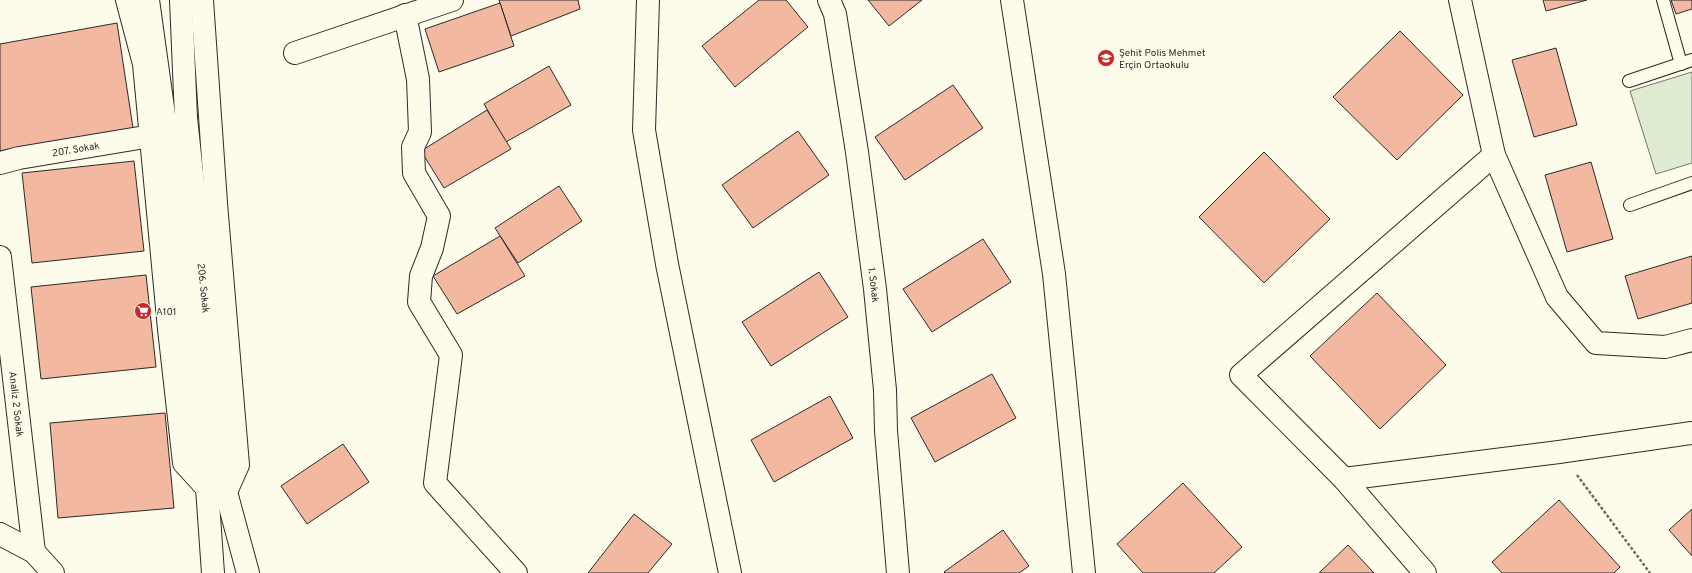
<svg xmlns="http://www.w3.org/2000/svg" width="1692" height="573" viewBox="0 0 1692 573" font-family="Overpass,sans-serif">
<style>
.green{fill:#deebd1;stroke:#74746e}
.building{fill:#f2b8a0;stroke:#2b2b2b}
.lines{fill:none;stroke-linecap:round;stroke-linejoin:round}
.lane-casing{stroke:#2b2b2b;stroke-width:14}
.street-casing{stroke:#2b2b2b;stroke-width:24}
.secondary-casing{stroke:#2b2b2b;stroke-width:24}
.highway-casing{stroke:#2b2b2b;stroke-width:24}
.path{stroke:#6a6964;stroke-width:2.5;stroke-dasharray:3 2;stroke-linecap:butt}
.lane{stroke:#fdfbea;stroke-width:12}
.street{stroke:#fdfbea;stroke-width:22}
.secondary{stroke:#fdfbea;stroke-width:22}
.highway{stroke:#fdfbea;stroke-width:22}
.labels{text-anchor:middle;stroke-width:3;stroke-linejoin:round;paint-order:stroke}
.poi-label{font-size:10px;fill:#2b2b2b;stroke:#fdfbea;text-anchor:start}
.street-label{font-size:10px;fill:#2b2b2b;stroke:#fdfbea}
</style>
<rect width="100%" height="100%" fill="#fdfbea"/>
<!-- green -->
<path class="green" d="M1692 72V163L1656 174 1630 91Z"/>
<!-- building -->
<g class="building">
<path d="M499 0H578L580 9 511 36Z"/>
<path d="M759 0H786L808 27 735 87 702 46Z"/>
<path d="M868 0H922L889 26Z"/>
<path d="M1543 0H1587L1546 11Z"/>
<path d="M1671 0H1692V9L1676 14Z"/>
<path d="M500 3 514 46 439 72 425 29Z"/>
<path d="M117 23 133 128 0 152V44Z"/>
<path d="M1400 31 1463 95 1397 160 1333 97Z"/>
<path d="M1556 48 1577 125 1534 137 1512 60Z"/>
<path d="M549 66 571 105 506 142 484 104Z"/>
<path d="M953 85 983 128 905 180 875 137Z"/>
<path d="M487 110 511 149 444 188 421 151Z"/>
<path d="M798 131 829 175 753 228 722 185Z"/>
<path d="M1264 152 1330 219 1264 283 1199 217Z"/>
<path d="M134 161 144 251 32 263 22 173Z"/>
<path d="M1591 162 1613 239 1567 252 1545 175Z"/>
<path d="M559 186 582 221 518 263 495 228Z"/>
<path d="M500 236 525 276 457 314 433 276Z"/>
<path d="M983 239 1011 282 932 332 903 289Z"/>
<path d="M1692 256V303L1638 319 1625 276Z"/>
<path d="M819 272 848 317 771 366 742 322Z"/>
<path d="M146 275 156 367 41 379 31 287Z"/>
<path d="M1377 293 1446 365 1380 429 1310 356Z"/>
<path d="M992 374 1016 418 935 462 911 418Z"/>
<path d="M830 396 853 438 774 482 751 440Z"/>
<path d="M165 413 174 508 58 518 50 423Z"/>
<path d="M343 444 369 482 307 524 281 486Z"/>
<path d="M1183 483 1242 547 1214 573H1143L1117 544Z"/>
<path d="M1559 500 1620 567 1614 573H1502L1492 562Z"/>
<path d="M1692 509V556L1669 530Z"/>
<path d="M634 514 672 544 648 573H588Z"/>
<path d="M1003 530 1029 566 1019 573H945L944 572Z"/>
<path d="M1348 545 1374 573H1319Z"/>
</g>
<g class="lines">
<!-- lane casing -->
<g class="lane-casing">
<g id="lane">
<path d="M1663 0 1681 64"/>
<path d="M1629 81 1692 60"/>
<path d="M1630 205 1692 183"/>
</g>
</g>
<!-- street casing -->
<g class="street-casing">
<g id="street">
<path d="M648 0 644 130 667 264 730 573"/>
<path id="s1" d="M829 0 835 14 857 152 875 289 885 390 886 431 898 573"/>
<path d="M1012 0 1054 274 1084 573"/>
<path d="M405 15 418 79 420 132 413 147 414 173 439 216 432 248 421 276 419 302 451 355 435 483 516 573"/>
<path d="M295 53 452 0"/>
<path d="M1494 155 1557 297 1596 343 1665 347 1692 340"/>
<path id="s2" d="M0 163 19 158 151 136"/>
<path id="s3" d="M0 257 34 552"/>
<path d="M1344 479 1559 452 1692 433"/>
<path d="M0 534 34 552 53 573"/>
<path d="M1425 573 1344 479 1241 375 1494 155 1460 0"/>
</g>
</g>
<!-- secondary casing -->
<g class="secondary-casing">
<g id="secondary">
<path d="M148 0 165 122 207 488 213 573"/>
<path id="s4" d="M181 0 186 118 226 492 248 573"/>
</g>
</g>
<!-- highway casing -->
<g class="highway-casing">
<g id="highway">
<path d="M127 0 144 64 169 329 184 463 207 488"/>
<path d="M202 0 216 203 238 465 226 492"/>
</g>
</g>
<!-- path -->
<path class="path" d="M1577 475 1650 573"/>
<!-- lane -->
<use href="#lane" class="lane"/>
<!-- street -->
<use href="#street" class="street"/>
<!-- secondary -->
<use href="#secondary" class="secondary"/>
<!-- highway -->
<use href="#highway" class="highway"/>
</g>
<!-- icons -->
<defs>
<g id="school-disc" transform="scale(0.9)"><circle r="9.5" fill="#c62828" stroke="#fdfbea"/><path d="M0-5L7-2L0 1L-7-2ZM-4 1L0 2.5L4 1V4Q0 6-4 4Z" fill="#fff"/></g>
<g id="supermarket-disc" transform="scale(0.9)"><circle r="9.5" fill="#c62828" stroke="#fdfbea"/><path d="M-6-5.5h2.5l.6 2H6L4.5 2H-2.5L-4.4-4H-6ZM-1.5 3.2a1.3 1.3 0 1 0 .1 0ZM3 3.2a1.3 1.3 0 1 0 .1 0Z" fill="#fff"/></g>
</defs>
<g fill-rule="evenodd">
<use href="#school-disc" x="1106" y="58"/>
<use href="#supermarket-disc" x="143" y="311"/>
</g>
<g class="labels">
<!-- poi labels -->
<g class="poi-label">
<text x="1119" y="56">Şehit Polis Mehmet<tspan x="1119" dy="12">Erçin Ortaokulu</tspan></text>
<text x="156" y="315">A101</text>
</g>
<!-- street labels -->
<g class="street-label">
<text dy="4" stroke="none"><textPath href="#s2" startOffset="77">207. Sokak</textPath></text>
<text dy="4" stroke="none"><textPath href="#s1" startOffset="289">1. Sokak</textPath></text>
<text dy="4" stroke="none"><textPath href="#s4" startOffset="289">206. Sokak</textPath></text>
<text dy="4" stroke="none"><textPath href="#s3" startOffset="148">Analiz 2 Sokak</textPath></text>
</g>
</g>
</svg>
